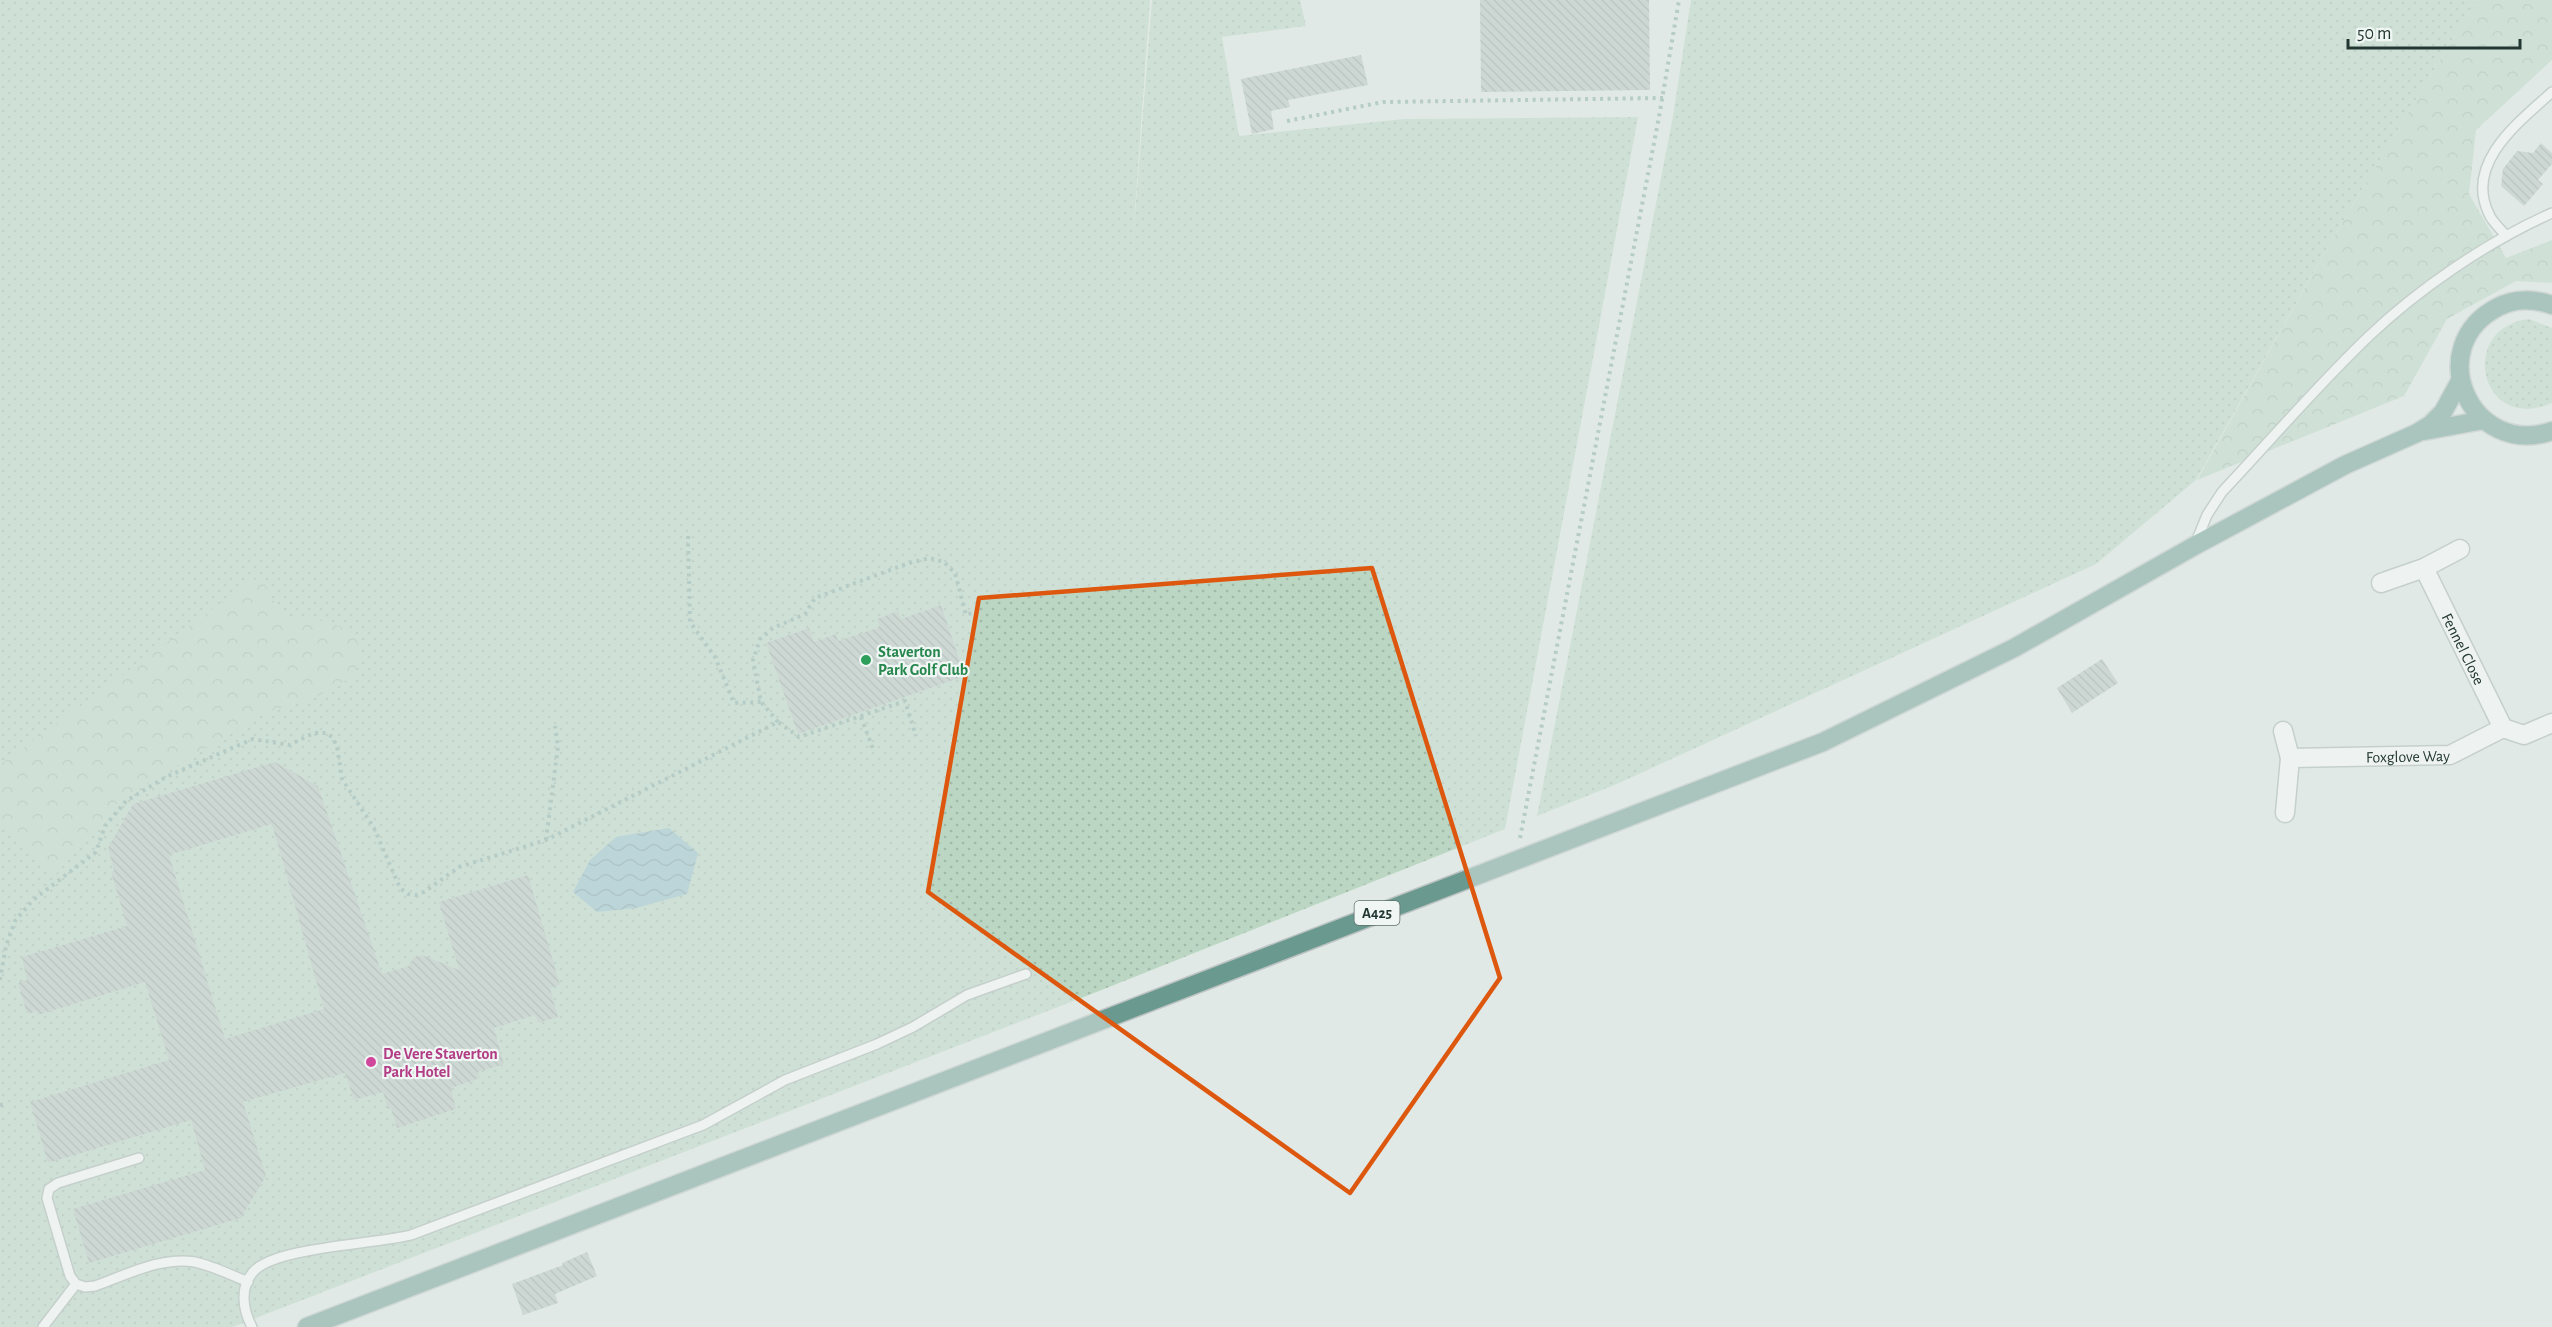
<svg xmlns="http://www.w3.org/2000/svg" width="2552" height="1327" viewBox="0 0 2552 1327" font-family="'Alegreya Sans',sans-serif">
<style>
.grass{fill:url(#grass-dots)}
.forest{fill:url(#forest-crowns)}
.water{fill:url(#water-waves)}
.building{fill:url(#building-back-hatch);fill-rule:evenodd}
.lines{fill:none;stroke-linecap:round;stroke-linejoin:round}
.lane-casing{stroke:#a4b0ac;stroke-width:12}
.street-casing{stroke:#a4b0ac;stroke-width:21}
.primary-casing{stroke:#bdc3c2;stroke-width:21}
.path{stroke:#84a89f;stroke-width:4;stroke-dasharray:3 4.5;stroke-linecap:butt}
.lane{stroke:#fff;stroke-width:9}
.street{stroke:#fff;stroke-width:18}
.primary{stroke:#69998f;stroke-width:18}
.marked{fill:none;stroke:#de570e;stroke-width:4.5;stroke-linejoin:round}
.leisure-dot{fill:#2e9e5b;stroke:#eff6f3;stroke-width:2}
.hotel-dot{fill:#d1479c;stroke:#eff6f3;stroke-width:2}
.labels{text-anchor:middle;stroke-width:4.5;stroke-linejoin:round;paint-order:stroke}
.shield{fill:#eff6f3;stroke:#60706c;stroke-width:1.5}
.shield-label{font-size:15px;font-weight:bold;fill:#233732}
.street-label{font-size:16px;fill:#233732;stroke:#eff6f3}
.leisure-label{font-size:16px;font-weight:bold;fill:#27864d;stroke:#eff6f3;text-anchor:start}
.hotel-label{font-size:16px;font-weight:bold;fill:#b23c85;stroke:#eff6f3;text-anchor:start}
</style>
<defs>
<pattern id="grass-dots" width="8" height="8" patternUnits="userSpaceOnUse" patternTransform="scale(1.5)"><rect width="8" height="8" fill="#bbd7c4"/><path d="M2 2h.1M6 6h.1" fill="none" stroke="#a0b9a9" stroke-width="1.8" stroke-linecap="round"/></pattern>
<pattern id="forest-crowns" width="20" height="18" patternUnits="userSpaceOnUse" patternTransform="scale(1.5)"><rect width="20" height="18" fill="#bbd7c4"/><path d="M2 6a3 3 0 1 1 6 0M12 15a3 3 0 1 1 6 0" fill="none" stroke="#a0b9a9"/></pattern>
<pattern id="water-waves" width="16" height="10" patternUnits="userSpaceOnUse" patternTransform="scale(1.5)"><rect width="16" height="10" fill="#8ebcc7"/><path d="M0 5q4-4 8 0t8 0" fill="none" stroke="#749aa2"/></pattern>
<pattern id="building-back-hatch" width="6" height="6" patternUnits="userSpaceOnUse" patternTransform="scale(1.5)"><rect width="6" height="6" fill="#b5c3be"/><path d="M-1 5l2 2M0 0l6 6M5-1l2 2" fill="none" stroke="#939f9b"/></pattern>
</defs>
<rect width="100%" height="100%" fill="#e0e9e5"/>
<!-- grass -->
<g class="grass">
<path d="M0 0H1150L1132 252 1152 0H1300L1306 26 1222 37 1239 136 1404 119 1638 117 1505 829 1094 993 233 1327H0Z"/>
<path d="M1691 0H2476L2330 243 2196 480 2096 564 1617 784 1537 816 1673 116Z"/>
<path d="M2529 319 2552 328V403C2479 435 2457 327 2529 319Z"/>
</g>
<!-- forest -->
<g class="forest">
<path d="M2476 0H2552V60L2476 130 2469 194 2506 258 2552 240V283L2516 281 2447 319 2404 396 2197 480 2330 243Z"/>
<path d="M253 579 263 581 284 620C312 618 331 620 356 635L359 654 354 676 314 698 265 713 121 799 55 875 0 820V765Z"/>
</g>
<!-- water -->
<path class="water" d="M669 828 698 853 687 894 636 908 597 912 573 892 590 860 616 837Z"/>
<!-- building -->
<g class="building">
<path d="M1480 0H1649L1650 90 1481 92Z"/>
<path d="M1361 55 1368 85 1288 100 1290 107 1271 111 1274 129 1252 134 1241 79Z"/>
<path d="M2541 143 2552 153V164L2538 180 2543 184 2524 206 2501 186 2503 169 2517 151 2533 153Z"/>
<path d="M941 605 965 676 798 734 766 643 809 628 814 642 836 634 838 641 880 627 877 619 898 611 901 619Z"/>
<path d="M2102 659 2118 683 2072 713 2057 688Z"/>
<path d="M275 762 318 786 382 974 409 966 414 957 422 955 459 970 439 902 528 875 560 985 550 988 558 1017 538 1023 535 1015 494 1028 504 1064 478 1072 480 1078 451 1088 456 1109 397 1128 391 1108 388 1109 383 1092 354 1100 345 1073 243 1102 266 1176 241 1218 89 1263 73 1209 205 1170 191 1120 48 1163 30 1102 169 1060 145 982 38 1015 37 1011 27 1014 18 983 27 980 22 957 127 926 111 872 114 871 108 848 133 804ZM272 824 324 1009 225 1039 169 855Z"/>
<path d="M587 1252 597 1276 555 1294 558 1303 523 1315 512 1284 563 1265 562 1263Z"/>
</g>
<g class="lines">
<!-- lane casing -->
<g class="lane-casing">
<g id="lane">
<path d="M2506 236C2501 229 2492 222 2489 214 2464 163 2519 122 2552 92"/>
<path d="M2196 542 2207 515 2222 492C2270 441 2316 387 2367 338 2418 289 2487 242 2552 213"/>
<path d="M139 1158 58 1183 49 1189 47 1198 70 1276 76 1284 85 1287 95 1286C126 1275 162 1256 195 1262 213 1266 231 1275 248 1282"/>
<path d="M43 1327 76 1284"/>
<path d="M252 1327C243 1310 239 1287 254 1271 277 1247 376 1244 411 1235L703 1125 785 1080 877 1044 913 1027 967 995 1026 974"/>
</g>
</g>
<!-- street casing -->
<g class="street-casing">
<g id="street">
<path id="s1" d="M2424 568 2503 728"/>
<path d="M2381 583 2424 568 2460 549"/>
<path d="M2283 731 2290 758 2285 813"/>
<path id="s2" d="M2290 758 2450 755 2503 728 2524 735 2552 723"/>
</g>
</g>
<!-- primary casing -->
<g class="primary-casing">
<g id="primary">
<path d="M2552 305C2535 299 2515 298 2498 307 2421 347 2471 459 2552 431"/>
<path d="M2424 431 2484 420"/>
<path d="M307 1327 1823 742 2014 648 2196 545 2345 465 2417 433 2430 425 2443 412 2460 381"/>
</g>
</g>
<!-- path -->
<g class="path">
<path d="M1287 121 1383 102 1663 98"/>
<path d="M688 536 690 622 715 657 734 703 761 702"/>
<path d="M861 717 873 749"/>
<path d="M778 722 761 702 753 660 760 639 773 628 805 614 815 598 909 563 930 558 944 562 955 573 966 615 975 612"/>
<path d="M1520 838 1659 117 1679 0"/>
<path d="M546 840 558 746 555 726"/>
<path d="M0 980 6 946 15 921 33 900 96 852 105 826 126 801 166 777 253 739 289 745 314 733H326L332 737 337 746 342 779 374 828 400 888 408 894 416 895 424 892 459 867 546 840 778 722 799 737 905 701 916 736"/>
<path d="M0 1105 7 1104"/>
</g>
<!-- lane -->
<use href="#lane" class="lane"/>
<!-- street -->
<use href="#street" class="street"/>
<!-- primary -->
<use href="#primary" class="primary"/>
</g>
<!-- marked area -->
<path d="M0 0H2552V1327H0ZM1372 568 1500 978 1350 1193 928 892 979 598Z" fill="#e0e9e5" fill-opacity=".55" fill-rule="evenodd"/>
<path class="marked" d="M1372 568 1500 978 1350 1193 928 892 979 598Z"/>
<!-- markers -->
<circle class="leisure-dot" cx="866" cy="660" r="6"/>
<circle class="hotel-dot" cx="371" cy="1062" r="6"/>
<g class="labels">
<!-- shield labels -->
<rect class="shield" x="1354.5" y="901" width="45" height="24" rx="4.5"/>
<g class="shield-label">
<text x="1377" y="918">A425</text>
</g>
<!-- street labels -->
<g class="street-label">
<text dy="6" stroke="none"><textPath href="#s1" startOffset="90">Fennel Close</textPath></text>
<text dy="6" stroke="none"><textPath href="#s2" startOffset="118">Foxglove Way</textPath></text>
</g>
<!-- leisure labels -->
<g class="leisure-label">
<text x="878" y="657">Staverton<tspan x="878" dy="18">Park Golf Club</tspan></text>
</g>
<!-- hotel labels -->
<g class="hotel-label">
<text x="383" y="1059">De Vere Staverton<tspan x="383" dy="18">Park Hotel</tspan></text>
</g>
</g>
<!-- scale -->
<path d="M2348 39v9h172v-9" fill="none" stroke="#233732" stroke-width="3"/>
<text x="2357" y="39" font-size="18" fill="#233732" stroke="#eff6f3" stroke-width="4.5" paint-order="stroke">50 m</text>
</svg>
